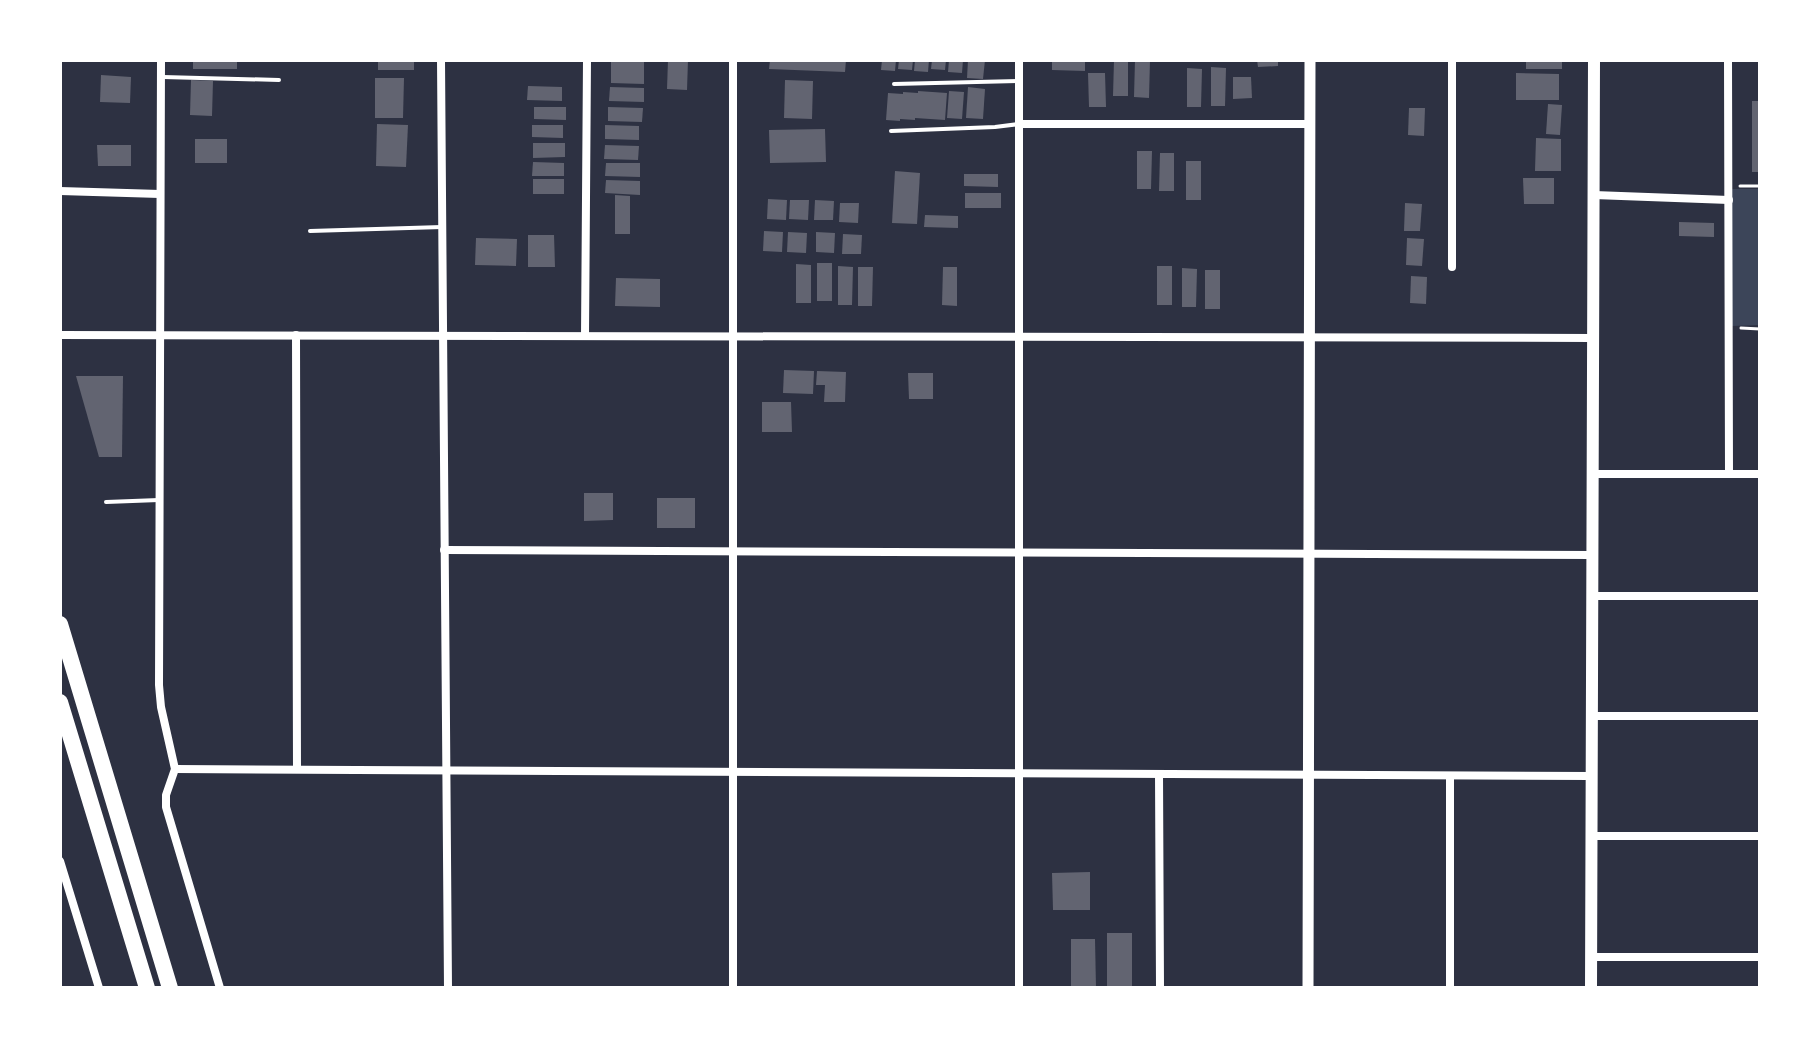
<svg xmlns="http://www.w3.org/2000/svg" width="1820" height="1048" viewBox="0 0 1820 1048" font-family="'Roboto Serif',serif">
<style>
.green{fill:#3c4559}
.building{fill:#626471}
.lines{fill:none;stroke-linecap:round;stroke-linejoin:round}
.path{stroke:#fff;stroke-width:3}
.service{stroke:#fff;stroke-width:4}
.minor{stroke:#fff;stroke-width:8}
.tertiary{stroke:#fff;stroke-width:11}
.secondary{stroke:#fff;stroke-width:12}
.motorway{stroke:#fff;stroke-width:16}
</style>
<rect width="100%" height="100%" fill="#2d3142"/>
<!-- green -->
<path class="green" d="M1731 189H1760V325L1732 326Z"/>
<!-- building -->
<g class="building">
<rect x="193" y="60" width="44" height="9"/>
<rect x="378" y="60" width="36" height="10"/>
<path d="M611 60H644V84L611 83Z"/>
<path d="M668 60H688L687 90 667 89Z"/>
<path d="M770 60H846L845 72 769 69Z"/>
<path d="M882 60H896L895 71 881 70Z"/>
<path d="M899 60H913L912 70 898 69Z"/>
<path d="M915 60H929L928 72 914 71Z"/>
<path d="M932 60H946L945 70 931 69Z"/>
<path d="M949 60H963L962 73 948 72Z"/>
<path d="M968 60H985L983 79 967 78Z"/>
<path d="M1052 60H1085V71L1052 70Z"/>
<path d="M1114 60H1128V96H1113Z"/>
<path d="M1135 60H1150L1149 98 1134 97Z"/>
<path d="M1257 60H1278V66L1258 67Z"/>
<rect x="1526" y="60" width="36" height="9"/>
<path d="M1211 67 1226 68 1225 106H1211Z"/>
<path d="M1187 68 1202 69 1201 107H1187Z"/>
<path d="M1088 73H1105L1106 107H1089Z"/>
<path d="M1516 73 1559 74V100H1516Z"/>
<path d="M101 75 131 77 130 103 100 102Z"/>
<path d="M1233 77H1251L1252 98 1233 99Z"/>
<path d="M375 78H404L403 118H375Z"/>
<path d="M191 80 213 81 212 116 190 115Z"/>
<path d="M785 80 813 81 812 119 784 118Z"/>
<path d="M528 86 562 87V101L527 100Z"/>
<path d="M610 87 644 88V102L609 101Z"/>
<path d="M968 87 985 89 983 119 966 118Z"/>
<path d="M918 91 947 93 945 120 915 118V120L900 119V121L886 120 888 93 903 94V92L918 93Z"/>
<path d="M949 91 964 92 962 119 947 118Z"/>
<rect x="1752" y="101" width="8" height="71"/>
<path d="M1548 104 1562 105 1560 135 1546 134Z"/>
<path d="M534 107H566V120L534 119Z"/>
<path d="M608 107 643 108 642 122 608 121Z"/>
<path d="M1409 108H1425L1424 136 1408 135Z"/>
<path d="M377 124 408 125 406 167 376 166Z"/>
<path d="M532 125H563V138L532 137Z"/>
<path d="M605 125 639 126V140L605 139Z"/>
<path d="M825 129 826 162 770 163 769 130Z"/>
<path d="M1536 138 1561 139V171H1535Z"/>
<rect x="195" y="139" width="32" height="24"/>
<path d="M533 143H565V157L533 158Z"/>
<path d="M97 145H131V166H98Z"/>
<path d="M605 145 639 146 638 160 604 159Z"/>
<path d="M1137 151H1152L1151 189H1137Z"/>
<path d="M1160 153H1174V191H1159Z"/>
<rect x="1186" y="161" width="15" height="39"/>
<path d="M533 162 564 163V176H532Z"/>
<path d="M606 163H640V177L605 176Z"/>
<path d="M895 171 920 173 917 224 892 223Z"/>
<path d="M964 174H998V187L964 186Z"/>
<path d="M1523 178H1554V204H1524Z"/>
<rect x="533" y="179" width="31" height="15"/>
<path d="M606 180 640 181V195L605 193Z"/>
<rect x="965" y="193" width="36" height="15"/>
<path d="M615 195 630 196V234H615Z"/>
<path d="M768 199 787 200 786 220 767 219Z"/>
<path d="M790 200H809L808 220 789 219Z"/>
<path d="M815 200 834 201 833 220H814Z"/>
<path d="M840 203H859L858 223 839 222Z"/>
<path d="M1405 203 1422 204 1420 231H1404Z"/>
<path d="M925 215 958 216V228L924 227Z"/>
<path d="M1679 222 1714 223V237L1679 236Z"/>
<path d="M764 231 783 232 782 252 763 251Z"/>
<path d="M788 232 807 233 806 253 787 252Z"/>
<path d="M816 232 835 233 834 253 816 252Z"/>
<path d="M843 234 862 235 861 254H842Z"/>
<path d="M528 235H554L555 267H528Z"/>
<path d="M476 238 517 239 516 266 475 265Z"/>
<path d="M1407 238 1424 239 1422 266 1406 265Z"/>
<rect x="817" y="263" width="15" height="38"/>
<path d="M796 264 811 265V303H796Z"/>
<path d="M838 266 853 267 852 305H838Z"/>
<rect x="1157" y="266" width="15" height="39"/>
<path d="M858 267H873L872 306H858Z"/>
<path d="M943 267H957V306L942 305Z"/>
<path d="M1182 268 1197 269 1196 307H1182Z"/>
<rect x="1205" y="270" width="15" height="39"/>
<path d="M1411 276 1427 277 1426 304 1410 303Z"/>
<path d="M616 278 660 279V307L615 306Z"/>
<path d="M784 370 814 371 813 394 783 393Z"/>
<path d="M817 371 846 372 845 402H824L825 385H816Z"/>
<path d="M908 373H933V399H909Z"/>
<path d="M76 376H123L122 457H99Z"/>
<path d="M762 402H791L792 432H762Z"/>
<path d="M584 493H613V520L584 521Z"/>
<rect x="657" y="498" width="38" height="30"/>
<path d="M1090 872V910H1053L1052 873Z"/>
<rect x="1107" y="933" width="25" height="55"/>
<path d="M1071 939H1095L1096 988H1071Z"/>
</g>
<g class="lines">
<!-- path -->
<g class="path">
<path d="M1740 186H1760"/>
<path d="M1741 328 1760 329"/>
</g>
<!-- service -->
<g class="service">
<path d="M163 77 279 80"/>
<path d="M894 84 1019 81"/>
<path d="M891 131 995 127 1019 124"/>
<path d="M310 231 442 227"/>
<path d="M106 502 159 500"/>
</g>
<!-- minor -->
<g class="minor">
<path d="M161 60 159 685 161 707 175 769 166 795V807L220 988"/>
<path d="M441 60 448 988"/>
<path d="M1019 60V988"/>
<path d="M1728 60 1729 474"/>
<path d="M1019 124H1310"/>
<path d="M60 191 160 194"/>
<path d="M1594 195 1729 200"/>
<path d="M1452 267V60"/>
<path d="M60 335 1593 338"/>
<path d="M296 335 297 769"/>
<path d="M585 336 587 60"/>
<path d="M1593 474H1760"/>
<path d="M444 550 1593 555"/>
<path d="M1593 596H1760"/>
<path d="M1592 716H1760"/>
<path d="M175 769 1592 776"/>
<path d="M1159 774 1160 988"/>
<path d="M1450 776V988"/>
<path d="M1592 836H1760"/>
<path d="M60 861 99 988"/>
<path d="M1591 957H1760"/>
<path d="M733 988V60"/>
</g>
<!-- tertiary -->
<path class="tertiary" d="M1308 988 1310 60"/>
<!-- secondary -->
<path class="secondary" d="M1591 988 1594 60"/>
<!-- motorway -->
<g class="motorway">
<path d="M60 624 170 988"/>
<path d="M60 702 147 988"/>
</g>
</g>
<!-- border -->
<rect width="1820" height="1048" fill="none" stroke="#ffffff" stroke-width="124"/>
</svg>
